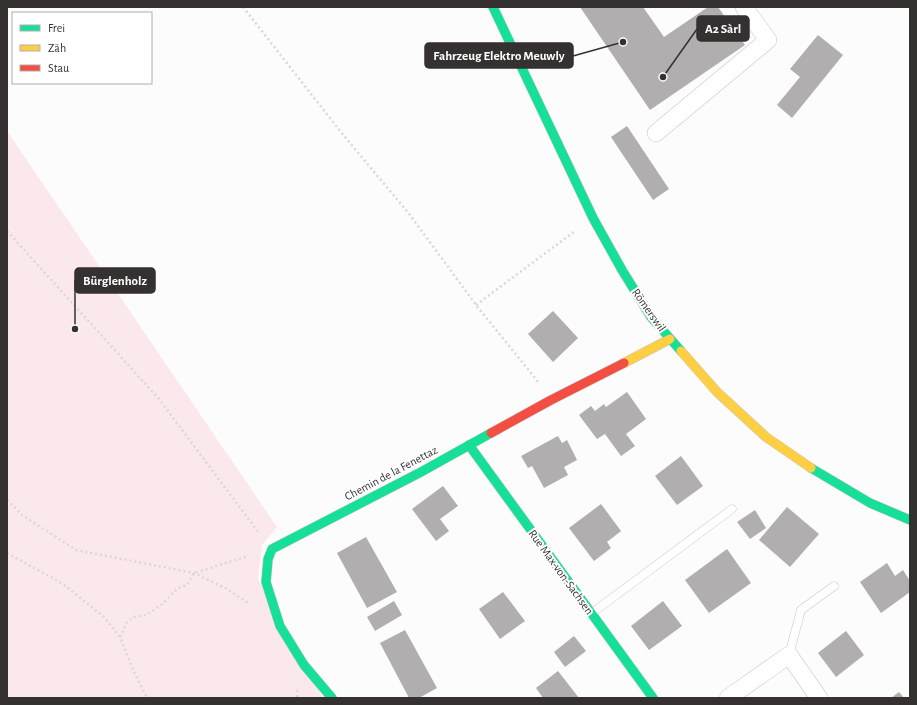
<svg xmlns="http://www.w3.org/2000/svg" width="917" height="705" viewBox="0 0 917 705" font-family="'Alegreya Sans',sans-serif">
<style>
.green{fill:#fbe8ec}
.building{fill:#b0aeae}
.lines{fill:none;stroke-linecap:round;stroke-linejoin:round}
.lane-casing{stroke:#c8c7c7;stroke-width:9}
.street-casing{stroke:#c8c7c7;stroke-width:18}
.fast-casing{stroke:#c8c7c7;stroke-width:10}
.slow-casing{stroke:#c8c7c7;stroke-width:10}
.jam-casing{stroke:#c8c7c7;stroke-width:10}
.path{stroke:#d9d8d8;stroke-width:2.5;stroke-dasharray:2 3;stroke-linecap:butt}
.lane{stroke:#fff;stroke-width:8}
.street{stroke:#fff;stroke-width:17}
.fast{stroke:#16e098;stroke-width:9}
.slow{stroke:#ffcf43;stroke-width:9}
.jam{stroke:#f24e42;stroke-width:9}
.labels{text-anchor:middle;stroke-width:4;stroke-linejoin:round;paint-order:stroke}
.street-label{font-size:12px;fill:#353131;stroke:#fff}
.leader{fill:none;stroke:#353131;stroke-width:1.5}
.callout-dot{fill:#353131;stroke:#fff;stroke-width:1.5}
.callout{fill:#353131;stroke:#353131;stroke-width:1.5}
.callout-label{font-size:13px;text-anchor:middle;font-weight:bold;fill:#fff}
</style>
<rect width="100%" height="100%" fill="#fcfcfc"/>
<!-- green -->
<path class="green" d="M7 131 277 527 262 545 258 579 323 698H7Z"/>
<!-- building -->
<g class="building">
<path d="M580 7H643L664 37 708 7H718L745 45 650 110Z"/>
<path d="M818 35 843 55 792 118 777 105 800 77 790 69Z"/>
<path d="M627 126 669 189 653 200 611 137Z"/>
<path d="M553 311 578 338 553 362 528 334Z"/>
<path d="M627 392 646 419 626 434 635 446 621 456 605 434 597 439 579 415 591 406 595 411 604 404 606 407Z"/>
<path d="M558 436 562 443 567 440 577 460 564 467 568 475 544 488 532 466 528 468 521 456Z"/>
<path d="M681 456 703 486 677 505 655 476Z"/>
<path d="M443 486 458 506 440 519 449 531 436 541 412 509Z"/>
<path d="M601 504 621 531 607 542 611 548 594 561 569 528Z"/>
<path d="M787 507 819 534 790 567 759 540Z"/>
<path d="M755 510 766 528 750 539 737 522Z"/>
<path d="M366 537 397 592 367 608 337 553Z"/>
<path d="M727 549 751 583 709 613 685 580Z"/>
<path d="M887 563 895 576 903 570 910 581V592L881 613 860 582Z"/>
<path d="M503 592 525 621 500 639 479 609Z"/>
<path d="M394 601 402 615 375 631 367 617Z"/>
<path d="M663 601 682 626 649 650 631 626Z"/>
<path d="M405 630 437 688 419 698H409L380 643Z"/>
<path d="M846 631 864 655 836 677 818 653Z"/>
<path d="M574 636 586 651 565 667 554 652Z"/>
<path d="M558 671 579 698H543L536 688Z"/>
<path d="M899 692 904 698H891Z"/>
</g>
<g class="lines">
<!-- lane casing -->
<g class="lane-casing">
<g id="lane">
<path d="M592 613 732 509"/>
<path d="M789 655 801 610 834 586"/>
</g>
</g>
<!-- street casing -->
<g class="street-casing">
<g id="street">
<path d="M656 133 768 40 744 7"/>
<path d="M728 698 789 655 819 698"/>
</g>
</g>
<!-- fast casing -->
<g class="fast-casing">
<g id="fast">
<path d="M493 7 593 218 622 270 651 317 681 351"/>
<path d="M469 445 653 698"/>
<path d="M811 468 870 503 910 520"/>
<path d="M332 698 304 665 280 626 266 582 268 559 272 549 421 472 491 433"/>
</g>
</g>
<!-- slow casing -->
<g class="slow-casing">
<g id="slow">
<path d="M681 351 717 392 766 437 811 468"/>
<path d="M624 363 670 339"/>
</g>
</g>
<!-- jam casing -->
<g class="jam-casing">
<path id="jam" d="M491 433 551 400 624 363"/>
</g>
<!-- path -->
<g class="path">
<path d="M243 7 340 131 410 215 476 305 539 383"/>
<path d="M7 231 159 399 259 533"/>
<path d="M476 305 575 231"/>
<path d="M7 500 22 515 76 550 194 573 225 588 250 604"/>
<path d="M7 553 63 584 104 617 120 637 134 672 147 698"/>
<path d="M120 637 127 622 134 617 146 615 160 606 178 588 187 585 194 573 248 556"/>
<path d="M297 690V698"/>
</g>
<!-- lane -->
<use href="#lane" class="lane"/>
<!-- street -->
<use href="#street" class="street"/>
<!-- fast -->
<use href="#fast" class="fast"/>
<!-- slow -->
<use href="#slow" class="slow"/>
<!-- jam -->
<use href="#jam" class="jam"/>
</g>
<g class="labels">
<!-- street labels -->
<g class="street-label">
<text transform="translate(649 310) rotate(55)" y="4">Römerswil</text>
<text transform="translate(391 473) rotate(-28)" y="4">Chemin de la Fenettaz</text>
<text transform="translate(561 572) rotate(54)" y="4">Rue Max-von-Sachsen</text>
</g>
</g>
<!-- callouts -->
<path class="leader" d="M663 77L697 29M623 42L573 56M75 329L75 280"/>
<g class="callout-dot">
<circle cx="663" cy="77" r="4"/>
<circle cx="623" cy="42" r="4"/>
<circle cx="75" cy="329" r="4"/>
</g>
<g class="callout">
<rect x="697" y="16" width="52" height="25" rx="4"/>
<rect x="425" y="43" width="148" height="25" rx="4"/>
<rect x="75" y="268" width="80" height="25" rx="4"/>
</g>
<g class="callout-label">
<text x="723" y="33">A2 Sàrl</text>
<text x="499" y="60">Fahrzeug Elektro Meuwly</text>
<text x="115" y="285">Bürglenholz</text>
</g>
<!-- border -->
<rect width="917" height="705" fill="none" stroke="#353131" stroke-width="16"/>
<!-- legend -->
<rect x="12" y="12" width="140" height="72" fill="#ffffff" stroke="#aeadad"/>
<rect x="20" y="25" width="20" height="6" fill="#16e098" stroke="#aeadad"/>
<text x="48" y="32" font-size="12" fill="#353131">Frei</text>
<rect x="20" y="45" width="20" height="6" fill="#ffcf43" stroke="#aeadad"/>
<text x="48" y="52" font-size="12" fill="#353131">Zäh</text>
<rect x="20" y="65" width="20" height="6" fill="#f24e42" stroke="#aeadad"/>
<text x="48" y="72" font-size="12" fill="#353131">Stau</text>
</svg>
